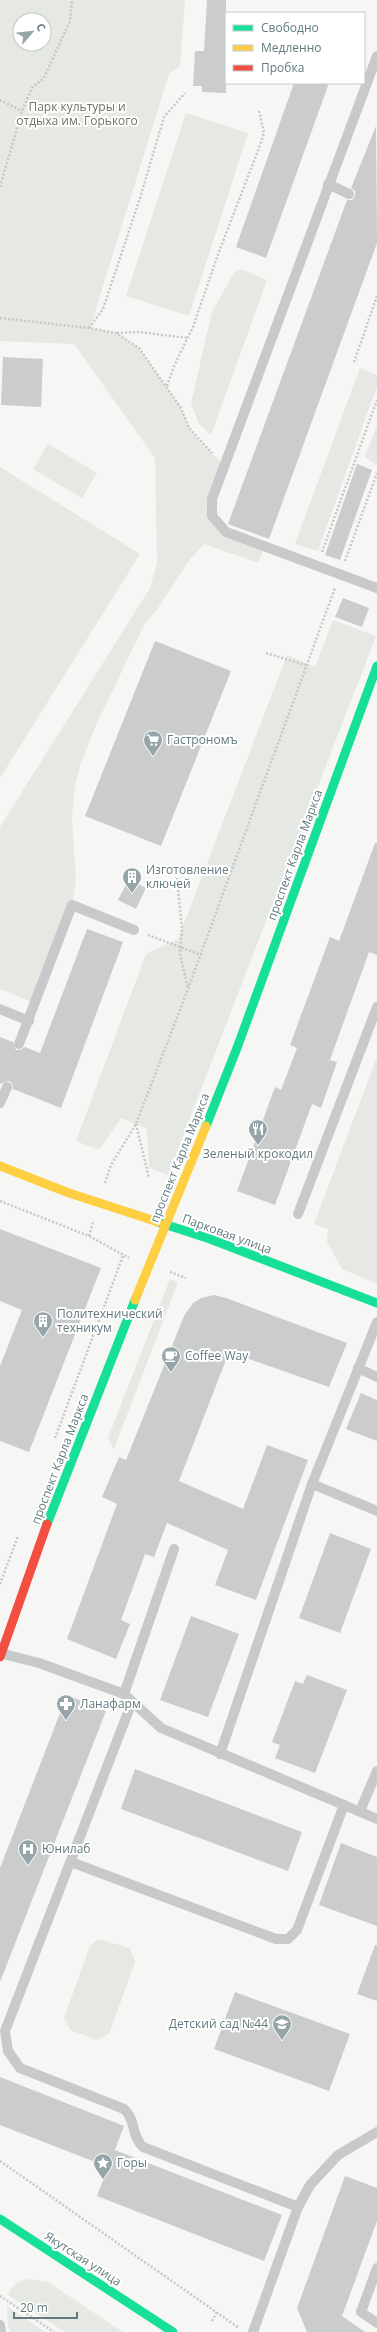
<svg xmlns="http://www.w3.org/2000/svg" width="377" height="2332" viewBox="0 0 377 2332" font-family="'Open Sans',sans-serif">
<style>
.green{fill:#e6e8e3;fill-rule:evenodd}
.building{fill:#cbcdcd}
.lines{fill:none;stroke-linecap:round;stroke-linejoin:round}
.path{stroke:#c6c7c7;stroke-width:2.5;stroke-dasharray:2 2;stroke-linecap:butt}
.lane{stroke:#c7c9ca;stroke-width:10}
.fast{stroke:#16e098;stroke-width:9}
.slow{stroke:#ffcf43;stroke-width:9}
.jam{stroke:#f24e42;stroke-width:9}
.labels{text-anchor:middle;stroke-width:4;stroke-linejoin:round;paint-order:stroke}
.park-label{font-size:12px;fill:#6c7762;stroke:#fff}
.poi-label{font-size:12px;fill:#637a7f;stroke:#fff;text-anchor:start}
.street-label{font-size:12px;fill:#637a7f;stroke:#fff}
</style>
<rect width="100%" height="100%" fill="#f6f6f5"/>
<!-- green -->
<g class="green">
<path d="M0 0H185L180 66 169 74 90 328 116 333 139 348 181 408 189 428 202 444 224 465 212 516 226 532 265 546 258 563 204 544 190 559 158 608 144 625 97 723 80 765 75 788 72 816 76 882 72 905 35 1003 0 989V827L150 588 157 563 155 458 74 344 0 341ZM20 20H44V44H20Z"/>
<path d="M186 113 248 133 189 316 126 296Z"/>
<path d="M241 269 267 280 211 435 199 424 191 403 212 312 234 273Z"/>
<path d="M360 368 377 375V386L318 551 295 544Z"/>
<path d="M377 425V462L376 465 365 457Z"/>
<path d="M48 444 97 473 82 498 33 469Z"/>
<path d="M0 467 140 554 0 778Z"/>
<path d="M333 620 376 636 168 1175 149 1168 147 1129 121 1118 99 1150 76 1141 146 954 178 939 287 655 315 667Z"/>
<path d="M377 1057V1284L342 1269 327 1242 328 1229 314 1224Z"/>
<path d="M170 1279 178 1282 114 1449 108 1438Z"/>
<path d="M98 1939 130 1948 135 1962 109 2034 97 2040 70 2030 64 2018 90 1946Z"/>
<path d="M29 2279 48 2282 123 2332H65L8 2295C13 2284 18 2281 29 2279Z"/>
<path d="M7 2306 45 2332H11L8 2327Z"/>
</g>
<!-- building -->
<g class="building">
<path d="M207 0H226V93L202 92V86H193L195 51H204Z"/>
<path d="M294 83H329L266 258 236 247Z"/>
<path d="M376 126 377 243 269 539 228 524 347 200H352L355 196V191L351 188Z"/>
<path d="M3 357 43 359 41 407 1 405Z"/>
<path d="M357 464 372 470 340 560 325 555Z"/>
<path d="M343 598 369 608 362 627 335 617Z"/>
<path d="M155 641 231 671 161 846 85 816Z"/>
<path d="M375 843H377V955L369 952 330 1060 337 1062 321 1108 312 1104 275 1205 237 1191 275 1087 281 1090 297 1048 290 1045 330 937 339 941Z"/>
<path d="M129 879 146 888 136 909 118 900Z"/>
<path d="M87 929 123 942 61 1108 13 1089 12 1083 9 1081 0 1084V1037L13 1042 16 1050H20L25 1047 40 1053Z"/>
<path d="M0 1229 101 1268 29 1452 0 1441V1366L22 1310 0 1301Z"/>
<path d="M214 1295 226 1298 347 1343 329 1387 229 1352 179 1481 243 1509 267 1445 308 1460 256 1600 215 1585 228 1550 167 1523 154 1557 145 1554 121 1620 130 1624 116 1659 67 1639 117 1504 102 1497 119 1457 126 1460 184 1316 193 1303 201 1298Z"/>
<path d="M361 1393 377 1400V1441L346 1429Z"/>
<path d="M330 1533 371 1549 340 1633 299 1618Z"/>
<path d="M191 1616 239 1634 208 1717 160 1700Z"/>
<path d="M307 1675 347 1690 315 1773 275 1758 280 1745 272 1742 295 1681 303 1684Z"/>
<path d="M67 1695 106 1711 0 1982V1868Z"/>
<path d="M135 1769 302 1832 288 1871 121 1809Z"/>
<path d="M341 1843 377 1857V1926L319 1905Z"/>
<path d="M375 1945H377V2001L357 1994Z"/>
<path d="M235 1992 350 2034 329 2091 214 2049Z"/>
<path d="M0 2077 124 2126 115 2150 282 2215 264 2261 97 2196 108 2167 0 2125Z"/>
<path d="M345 2176 377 2188V2221L342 2316 365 2332H307L297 2308Z"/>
</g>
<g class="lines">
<!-- path -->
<g class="path">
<path d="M0 100 22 111"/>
<path d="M0 187 22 111 32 88 44 78 70 21 72 0"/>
<path d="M0 318 89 328 116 333 139 348 181 408 189 428 212 453"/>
<path d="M89 328 103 309 140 198 164 117 185 93"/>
<path d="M117 333 138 332 188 338"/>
<path d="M354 362 377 296"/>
<path d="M167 386 174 366 193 327 217 257 259 148 264 133 259 111"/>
<path d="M322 552 377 400"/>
<path d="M345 561 377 473"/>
<path d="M266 653 305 665"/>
<path d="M177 878 182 929 180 954 188 988"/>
<path d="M148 935 201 955"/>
<path d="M136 1124 149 1178"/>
<path d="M105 1183 111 1165 136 1124 188 989 335 588"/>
<path d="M0 1201 89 1236 129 1258"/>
<path d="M89 1236 93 1222"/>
<path d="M170 1272 186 1278"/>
<path d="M55 1438 123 1256"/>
<path d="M0 1584 18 1536"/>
<path d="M0 2161 239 2328"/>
<path d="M0 2296 54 2332"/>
<path d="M212 2321 217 2312"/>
</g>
<!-- lane -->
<g class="lane">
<path d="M377 56 212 499V516L226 532 377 588"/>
<path d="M328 184 349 194"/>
<path d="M0 1009 29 1021"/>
<path d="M19 1044 72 905 134 930"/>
<path d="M0 1103 7 1087"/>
<path d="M298 1214 377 1007"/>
<path d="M358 1368 377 1377"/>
<path d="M312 1484 377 1511"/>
<path d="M0 1653 39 1663 124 1694 161 1728 377 1819"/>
<path d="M124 1694 174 1549"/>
<path d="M132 1702 5 2031 8 2051 20 2068 124 2109C136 2119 131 2136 143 2147L298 2207"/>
<path d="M220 1754 312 1484 377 1322"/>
<path d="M360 1811 377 1771"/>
<path d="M71 1862 276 1939H288L297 1930 344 1805"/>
<path d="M377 2268 361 2312 377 2323"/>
<path d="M0 2325 1 2332"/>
<path d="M253 2332 298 2207 310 2185 338 2155 377 2132"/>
</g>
<!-- fast -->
<g class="fast">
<path d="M206 1126 237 1048 377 666"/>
<path d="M158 1222 210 1239 377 1303"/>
<path d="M47 1524 135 1300"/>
<path d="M0 2219 173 2332"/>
</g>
<!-- slow -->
<g class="slow">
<path d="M0 1166 69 1193 158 1222"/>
<path d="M135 1300 206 1126"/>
</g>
<!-- jam -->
<path class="jam" d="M0 1657 47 1524"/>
</g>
<!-- icons -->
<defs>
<g id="supermarket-pin" transform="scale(1)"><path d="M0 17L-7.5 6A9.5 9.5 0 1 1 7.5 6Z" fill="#96a5a8" stroke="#fff"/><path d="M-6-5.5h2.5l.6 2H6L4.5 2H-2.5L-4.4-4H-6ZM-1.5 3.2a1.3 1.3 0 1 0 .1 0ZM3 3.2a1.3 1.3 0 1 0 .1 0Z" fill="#fff"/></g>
<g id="building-pin" transform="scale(1)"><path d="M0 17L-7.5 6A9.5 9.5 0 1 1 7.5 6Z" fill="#96a5a8" stroke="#fff"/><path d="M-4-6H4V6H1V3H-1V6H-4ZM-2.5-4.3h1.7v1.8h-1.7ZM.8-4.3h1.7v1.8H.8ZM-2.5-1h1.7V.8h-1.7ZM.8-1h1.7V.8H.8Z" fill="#fff"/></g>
<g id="restaurant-pin" transform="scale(1)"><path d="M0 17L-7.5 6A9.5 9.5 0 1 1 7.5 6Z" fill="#96a5a8" stroke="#fff"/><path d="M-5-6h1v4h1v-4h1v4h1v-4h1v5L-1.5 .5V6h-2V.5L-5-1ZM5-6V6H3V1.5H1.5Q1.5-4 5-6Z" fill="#fff"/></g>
<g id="cafe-pin" transform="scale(1)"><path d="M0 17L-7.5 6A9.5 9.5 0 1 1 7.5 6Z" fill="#96a5a8" stroke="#fff"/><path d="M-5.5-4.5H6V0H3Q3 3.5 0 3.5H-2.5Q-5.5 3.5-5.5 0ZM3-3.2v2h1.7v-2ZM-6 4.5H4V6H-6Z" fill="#fff"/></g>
<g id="pharmacy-pin" transform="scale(1)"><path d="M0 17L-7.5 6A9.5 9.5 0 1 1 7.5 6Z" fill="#96a5a8" stroke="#fff"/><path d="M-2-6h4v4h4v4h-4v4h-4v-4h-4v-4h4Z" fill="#fff"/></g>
<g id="hospital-pin" transform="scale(1)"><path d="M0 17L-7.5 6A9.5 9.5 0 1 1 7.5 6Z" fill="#96a5a8" stroke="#fff"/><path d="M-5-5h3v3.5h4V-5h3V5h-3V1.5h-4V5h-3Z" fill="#fff"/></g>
<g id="school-pin" transform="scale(1)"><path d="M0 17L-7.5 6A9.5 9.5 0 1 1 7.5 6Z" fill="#96a5a8" stroke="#fff"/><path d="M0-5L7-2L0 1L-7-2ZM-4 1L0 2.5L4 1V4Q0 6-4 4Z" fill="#fff"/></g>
<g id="sight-pin" transform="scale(1)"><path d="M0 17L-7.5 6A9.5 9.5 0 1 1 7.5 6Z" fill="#96a5a8" stroke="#fff"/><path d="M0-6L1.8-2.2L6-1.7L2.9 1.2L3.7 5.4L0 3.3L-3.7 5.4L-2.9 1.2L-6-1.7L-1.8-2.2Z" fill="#fff"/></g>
</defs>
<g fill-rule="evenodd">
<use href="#supermarket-pin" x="153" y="740"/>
<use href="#building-pin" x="132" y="877"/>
<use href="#restaurant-pin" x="258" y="1129"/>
<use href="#building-pin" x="43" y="1321"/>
<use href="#cafe-pin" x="171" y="1356"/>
<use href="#pharmacy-pin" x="66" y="1704"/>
<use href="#hospital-pin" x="28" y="1849"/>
<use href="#school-pin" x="282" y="2024"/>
<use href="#sight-pin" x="103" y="2163"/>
</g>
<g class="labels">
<!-- park labels -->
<g class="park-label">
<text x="77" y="111">Парк культуры и<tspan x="77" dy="14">отдыха им. Горького</tspan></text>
</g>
<!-- poi labels -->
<g class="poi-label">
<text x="167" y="744">Гастрономъ</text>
<text x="146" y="874">Изготовление<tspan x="146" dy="14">ключей</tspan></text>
<text x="258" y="1158" text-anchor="middle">Зеленый крокодил</text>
<text x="57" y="1318">Политехнический<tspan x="57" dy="14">техникум</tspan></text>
<text x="185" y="1360">Coffee Way</text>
<text x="80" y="1708">Ланафарм</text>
<text x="42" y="1853">Юнилаб</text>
<text x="268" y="2028" text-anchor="end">Детский сад №44</text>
<text x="117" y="2167">Горы</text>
</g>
<!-- street labels -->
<g class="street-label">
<text transform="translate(295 855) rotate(-70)" y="4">проспект Карла Маркса</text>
<text transform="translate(180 1158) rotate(-68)" y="4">проспект Карла Маркса</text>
<text transform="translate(227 1234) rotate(20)" y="4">Парковая улица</text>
<text transform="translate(60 1459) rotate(-69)" y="4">проспект Карла Маркса</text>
<text transform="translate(83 2259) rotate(33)" y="4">Якутская улица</text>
</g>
</g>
<!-- legend -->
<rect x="225" y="12" width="140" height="72" fill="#ffffff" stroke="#c1cacc"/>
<rect x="233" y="25" width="20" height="6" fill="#16e098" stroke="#c1cacc"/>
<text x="261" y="32" font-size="12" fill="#637a7f">Свободно</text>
<rect x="233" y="45" width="20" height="6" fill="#ffcf43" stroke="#c1cacc"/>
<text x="261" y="52" font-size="12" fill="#637a7f">Медленно</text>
<rect x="233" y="65" width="20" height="6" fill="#f24e42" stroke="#c1cacc"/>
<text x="261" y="72" font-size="12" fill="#637a7f">Пробка</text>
<!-- north arrow -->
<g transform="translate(32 32) rotate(62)"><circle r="19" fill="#ffffff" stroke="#c1cacc"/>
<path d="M0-3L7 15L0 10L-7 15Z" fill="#96a5a8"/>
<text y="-6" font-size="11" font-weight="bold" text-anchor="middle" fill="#637a7f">С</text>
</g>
<!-- scale -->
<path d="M14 2312v6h63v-6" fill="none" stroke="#637a7f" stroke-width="2"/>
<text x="20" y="2312" font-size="12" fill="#637a7f" stroke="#ffffff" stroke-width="3" paint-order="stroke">20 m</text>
</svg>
